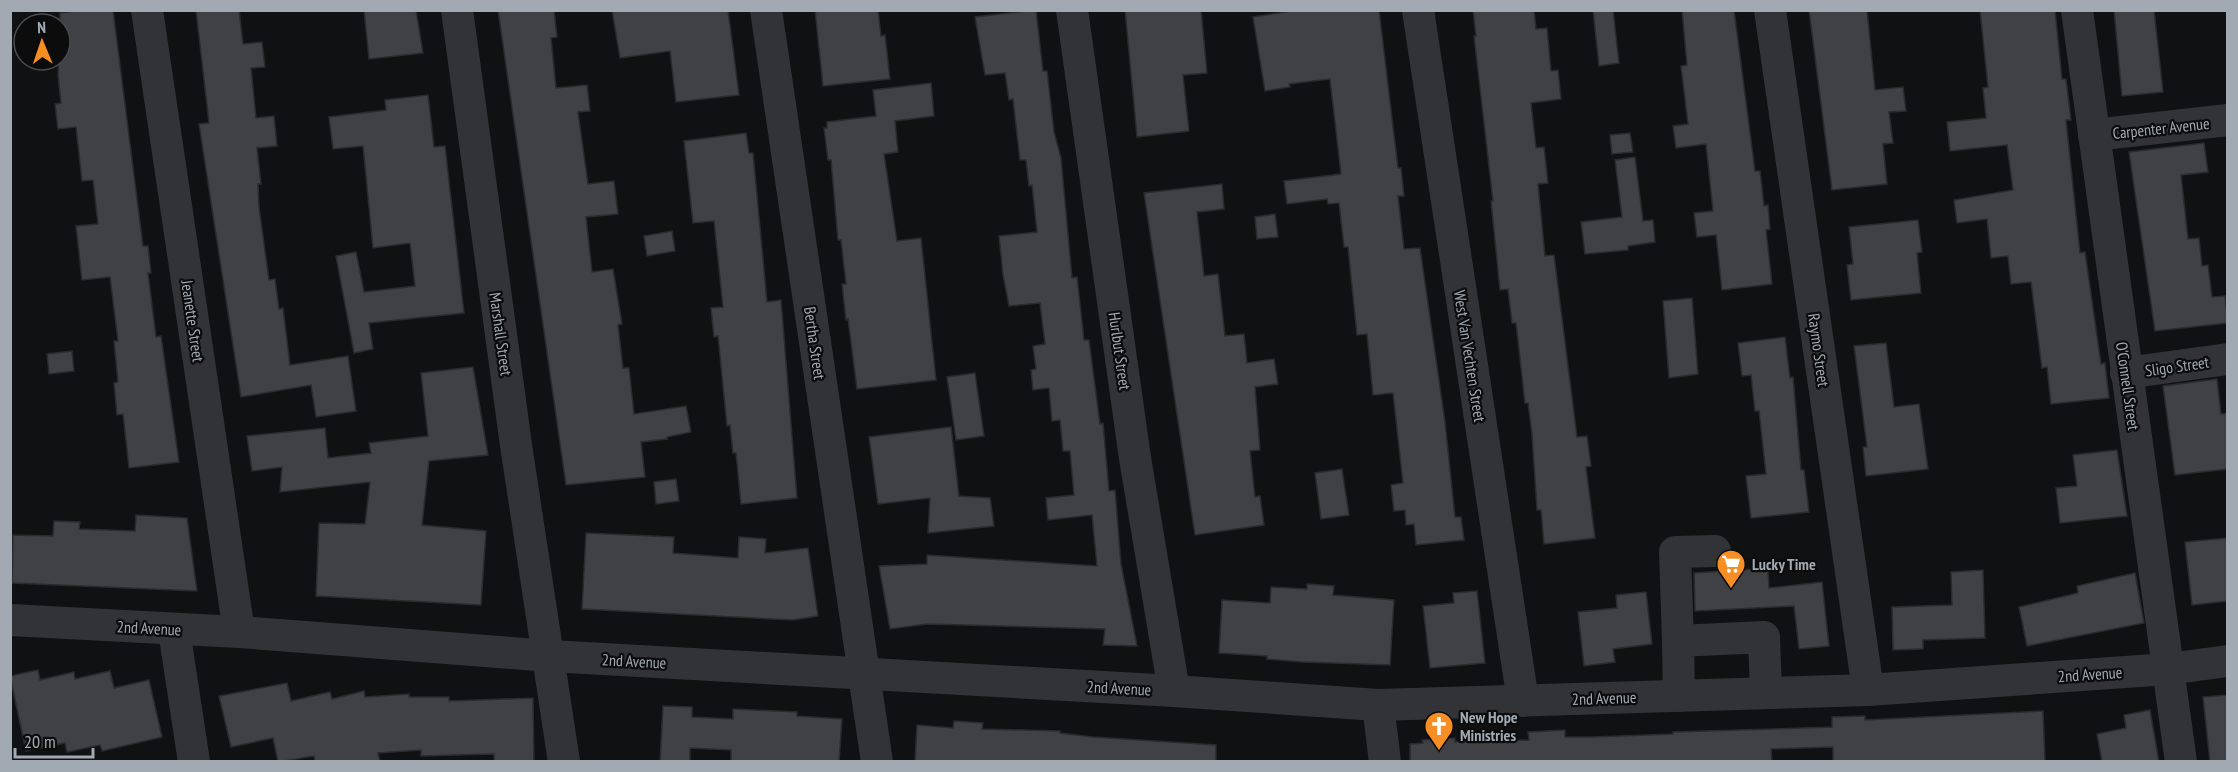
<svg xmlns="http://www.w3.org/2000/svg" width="2238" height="772" viewBox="0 0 2238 772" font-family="'PT Sans Narrow',sans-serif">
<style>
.building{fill:#3f4145;stroke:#2a2b2e;stroke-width:1.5}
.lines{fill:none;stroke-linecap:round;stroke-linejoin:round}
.minor{stroke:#313337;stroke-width:32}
.labels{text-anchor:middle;stroke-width:4.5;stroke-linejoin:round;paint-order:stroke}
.street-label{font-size:16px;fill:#a1aab3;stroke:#0c0c0d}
.poi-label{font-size:16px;font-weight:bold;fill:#a1aab3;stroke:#0c0c0d;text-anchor:start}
</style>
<rect width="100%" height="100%" fill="#101112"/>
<!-- building -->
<g class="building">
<path d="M82 10H113L143 246H148L151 273H148L156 337 161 336 179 462 129 468 123 414 117 415 114 383 118 382 114 341H118L110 277 82 280 76 226 98 224 93 180 82 181 76 127 58 129 55 104 61 103 58 75 60 13Z"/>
<path d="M196 10H239L243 44 262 42 265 67 251 68 256 118 274 116 277 146 257 148 261 184H258L259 207 269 280 275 279 279 309 283 308 290 365 348 356 356 411 316 417 311 385 241 397 199 124 209 123Z"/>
<path d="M364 10H416L423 53 369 59Z"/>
<path d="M498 10H554L557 37 551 38 556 88 587 85 590 111 578 112 588 184 614 181 618 214 586 217 592 272 613 269 622 324 618 325 623 368H629L634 414 686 406 691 432 667 437V439L641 442 645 477 566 485Z"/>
<path d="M612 10H728L739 95 676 102 670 51 620 58Z"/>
<path d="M815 10H878L881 36 885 35 890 79 823 86Z"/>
<path d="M1036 10 1043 71H1047L1054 132 1061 158 1072 278 1077 277 1084 340H1089L1100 424 1103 423 1109 491 1115 490 1121 564 1137 646 1103 645 1105 629 927 624 890 629 879 566 927 564V555L1097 566 1092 515 1048 520 1046 498 1074 495 1070 451H1063L1060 420 1052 421 1049 388 1033 390 1031 370 1036 369 1033 346 1045 344 1040 303 1009 306 1003 275 999 236 1037 232 1032 185 1029 186 1026 160H1020L1013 99 1009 100 1005 73 985 75 975 17Z"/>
<path d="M1125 10H1201L1207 73 1183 75 1189 131 1137 137Z"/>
<path d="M1298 10H1379L1398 168H1401L1404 196H1398L1404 249 1420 248 1445 422 1455 517H1461L1464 540 1416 545 1414 524 1406 525 1405 510 1394 511 1391 485 1403 483 1393 393 1373 395 1367 334 1357 335 1348 247H1344L1339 203 1328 204 1327 199 1287 204 1284 181 1341 174 1330 79 1289 84 1290 87 1265 91 1253 17Z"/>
<path d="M1473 10H1534L1536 29 1547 28 1551 71 1558 70 1561 99 1531 103 1536 148 1544 147 1548 183 1538 184 1545 256 1554 255 1577 437 1587 436 1591 466 1586 467 1595 538 1544 544 1541 510H1537L1532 434 1528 403H1525L1516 323H1512L1508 289 1500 290 1491 201H1493L1474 36H1476Z"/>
<path d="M1593 10H1613L1619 63 1599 66Z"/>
<path d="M1682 10H1734L1755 171H1760L1764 206 1768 205 1770 229 1766 230 1772 284 1722 290 1716 235 1697 237 1694 213 1713 211 1706 144 1676 148 1673 126 1688 124 1681 66 1687 65Z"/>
<path d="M1809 10H1867L1875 90 1903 87 1906 111 1889 112 1893 143 1883 144 1887 184 1832 190Z"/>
<path d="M1980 10H2055L2062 79H2066L2071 120H2066L2080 253 2085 252 2101 364 2105 363 2109 398 2051 404 2047 367 2042 368 2031 282 2011 284 2008 256 1991 258 1987 219 1957 223 1954 200 2013 190 2007 145 1950 151 1947 122 1986 118 1983 88 1988 87Z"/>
<path d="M2114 10H2154L2163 92 2122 96Z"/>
<path d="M931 83 934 116 895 121 898 152 884 154 897 241 921 238 936 380 857 389 848 319 846 320 842 284H846L841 240H838L831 160H828L824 128H827V122L876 116 873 90Z"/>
<path d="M428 95 434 147 445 146 464 313 369 323 373 349 354 353 336 256 356 252 364 292 415 286 410 243 373 248 363 146 333 149 329 117 386 110 385 100Z"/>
<path d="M746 133 749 153H753L767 302 781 300 797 498 741 504 736 453H733L730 425 727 426 718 336 714 337 711 308 723 307 714 221 693 223 684 141Z"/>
<path d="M1630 133 1633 152 1612 154 1610 135Z"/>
<path d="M2204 143 2208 172 2181 175 2188 239 2199 238 2202 266 2208 265 2212 297 2225 296 2228 323 2155 331 2129 152Z"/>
<path d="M1635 157 1643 221 1653 220 1655 242 1628 246V250L1585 254 1581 222 1622 217 1615 160Z"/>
<path d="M1222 184 1224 209 1197 212 1204 276 1218 274 1225 336 1244 334 1247 363 1274 359 1278 384 1255 387 1260 450 1250 451 1255 497 1260 496 1264 525 1195 535 1144 193Z"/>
<path d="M1275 214 1278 237 1257 239 1255 217Z"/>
<path d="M1918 220 1922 252 1917 253 1921 293 1851 300 1847 265 1853 264 1849 227Z"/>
<path d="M672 231 675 251 647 256 644 236Z"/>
<path d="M1692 298 1698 374 1669 378 1663 301Z"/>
<path d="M1785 337 1790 378 1793 377 1801 470H1804L1809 512 1751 518 1746 476 1766 474 1759 411H1755L1751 375 1742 376 1738 343Z"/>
<path d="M1886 343 1894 407 1919 404 1928 469 1866 476 1863 447H1867L1854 346Z"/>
<path d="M72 351 74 371 49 374 47 354Z"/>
<path d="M473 367 488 455 429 461 422 525 486 531 481 605 316 596 319 523 365 524 370 482 280 492 282 467 252 471 247 436 325 428 328 458 371 453 369 443 428 436 421 373Z"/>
<path d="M975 373 984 436 956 440 947 377Z"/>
<path d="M2217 379 2221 414 2228 413V469L2175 475 2163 386Z"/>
<path d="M951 427 959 496 990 498 994 526 928 533 930 498 878 504 869 437Z"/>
<path d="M2117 450 2127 516 2060 523 2056 488 2077 486 2073 455Z"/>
<path d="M1342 469 1349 515 1321 519 1315 473Z"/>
<path d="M676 479 679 501 656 504 654 482Z"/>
<path d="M136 515 187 518 197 591 12 583 13 535 53 536 54 521 80 522 79 529 135 531Z"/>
<path d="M586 533 674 537 673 553 738 558 739 537 766 539 765 553 808 548 818 616 793 620 582 609Z"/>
<path d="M2228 538V601L2192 605 2185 542Z"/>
<path d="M1768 568 1769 588 1822 582 1829 646 1799 649 1794 606 1695 611 1694 573Z"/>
<path d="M1983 570 1985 638 1923 640V649L1893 650 1892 607 1952 605 1951 572Z"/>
<path d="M2135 573 2144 623 2027 646 2019 607 2078 593 2077 586Z"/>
<path d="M1307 584 1334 586 1333 595 1394 600 1390 665 1302 662 1267 659V656L1219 653 1222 600 1270 603 1271 587 1307 589Z"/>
<path d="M1477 591 1485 663 1430 668 1423 606 1454 603 1453 593Z"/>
<path d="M1646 592 1652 644 1613 649 1615 662 1584 666 1578 612 1617 608 1616 595Z"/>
<path d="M38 670 40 680 74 672 75 679 110 671 114 688 149 680 162 737 102 751 100 745 67 752 65 743 26 751 10 676Z"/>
<path d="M287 683 291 701 330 692 332 699 364 691 365 697 409 694V697H449V701L533 698 534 762H494V754L421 756V750L378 753 380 762H315L314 756 278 762 273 738 231 747 219 696Z"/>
<path d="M2228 695V762H2210L2203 697Z"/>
<path d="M663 706 692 707V717L733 719V709L797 712V716L842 719 839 762H731V750L690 748V762H660Z"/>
<path d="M2150 710 2159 762H2102L2097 734 2126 728 2124 715Z"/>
<path d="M2043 711 2045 762H1833V747L1771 749 1772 762H1410V744L1423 743 1422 740 1455 738V742L1529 740 1528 732 1565 730V737H1592L1673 734V732L1832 727V717L1865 716V720Z"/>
<path d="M954 721 983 723 982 729 1060 731V733L1093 737 1216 745V762H915L917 725 953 728Z"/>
</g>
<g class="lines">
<!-- minor -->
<g class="minor">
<path d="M147 10 239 632"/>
<path d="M457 10 516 445 564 762"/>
<path d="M766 10 877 762"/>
<path d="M1072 10 1135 458 1174 691"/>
<path d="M1418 10 1523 701"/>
<path d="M1770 10 1868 690"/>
<path d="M2077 10 2181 762"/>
<path d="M2094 135 2228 120"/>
<path d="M2126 373 2228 359"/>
<path d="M10 620 239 632 550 656 1174 691 1378 705 1868 690 2168 669 2228 661"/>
<path d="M174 630 194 762"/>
<path d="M1678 641 1675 552 1715 551"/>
<path d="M1679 696 1678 641 1764 637 1766 693"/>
<path d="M1378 705 1385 762"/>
</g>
</g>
<!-- icons -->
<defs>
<g id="supermarket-pin" transform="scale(1.5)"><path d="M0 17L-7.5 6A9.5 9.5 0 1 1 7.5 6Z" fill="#f78e23" stroke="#0c0c0d"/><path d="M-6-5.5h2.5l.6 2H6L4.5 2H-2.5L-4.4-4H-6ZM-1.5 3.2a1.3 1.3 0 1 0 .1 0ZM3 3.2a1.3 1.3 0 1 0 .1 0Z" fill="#fff"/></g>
<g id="church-pin" transform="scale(1.5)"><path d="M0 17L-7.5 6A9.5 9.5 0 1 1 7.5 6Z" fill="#f78e23" stroke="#0c0c0d"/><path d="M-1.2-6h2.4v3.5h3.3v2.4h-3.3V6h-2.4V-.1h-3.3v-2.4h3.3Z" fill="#fff"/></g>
</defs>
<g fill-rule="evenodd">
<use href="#supermarket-pin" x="1731" y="564"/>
<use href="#church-pin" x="1439" y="726"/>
</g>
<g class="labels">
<!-- street labels -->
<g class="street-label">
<text transform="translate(2161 128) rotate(-6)" y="6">Carpenter Avenue</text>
<text transform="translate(193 321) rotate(82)" y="6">Jeanette Street</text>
<text transform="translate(501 334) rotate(82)" y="6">Marshall Street</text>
<text transform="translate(815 343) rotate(82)" y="6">Bertha Street</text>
<text transform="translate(1819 350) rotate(82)" y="6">Raymo Street</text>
<text transform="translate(1120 351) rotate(82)" y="6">Hurlbut Street</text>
<text transform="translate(1470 356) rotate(81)" y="6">West Van Vechten Street</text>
<text transform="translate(2177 366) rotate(-8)" y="6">Sligo Street</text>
<text transform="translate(2128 386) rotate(82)" y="6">O'Connell Street</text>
<text transform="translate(149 628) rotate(3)" y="6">2nd Avenue</text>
<text transform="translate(634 661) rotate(3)" y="6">2nd Avenue</text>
<text transform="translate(2090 674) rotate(-4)" y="6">2nd Avenue</text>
<text transform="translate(1119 688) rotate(3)" y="6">2nd Avenue</text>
<text transform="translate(1604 698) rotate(-2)" y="6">2nd Avenue</text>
</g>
<!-- poi labels -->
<g class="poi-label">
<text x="1752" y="570">Lucky Time</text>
<text x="1460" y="723">New Hope<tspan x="1460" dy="18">Ministries</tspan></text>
</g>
</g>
<!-- border -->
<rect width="2238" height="772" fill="none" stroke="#a1aab3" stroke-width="24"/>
<!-- north arrow -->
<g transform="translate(42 42) rotate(358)"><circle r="28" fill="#0c0c0d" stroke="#484b4f" stroke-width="1.5"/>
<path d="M0-4.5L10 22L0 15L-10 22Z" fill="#f78e23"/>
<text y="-9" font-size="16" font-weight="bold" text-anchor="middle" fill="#a1aab3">N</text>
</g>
<!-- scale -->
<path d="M15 748v9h78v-9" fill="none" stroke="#a1aab3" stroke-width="3"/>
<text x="24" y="748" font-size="18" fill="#a1aab3" stroke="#0c0c0d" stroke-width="4.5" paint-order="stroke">20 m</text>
</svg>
